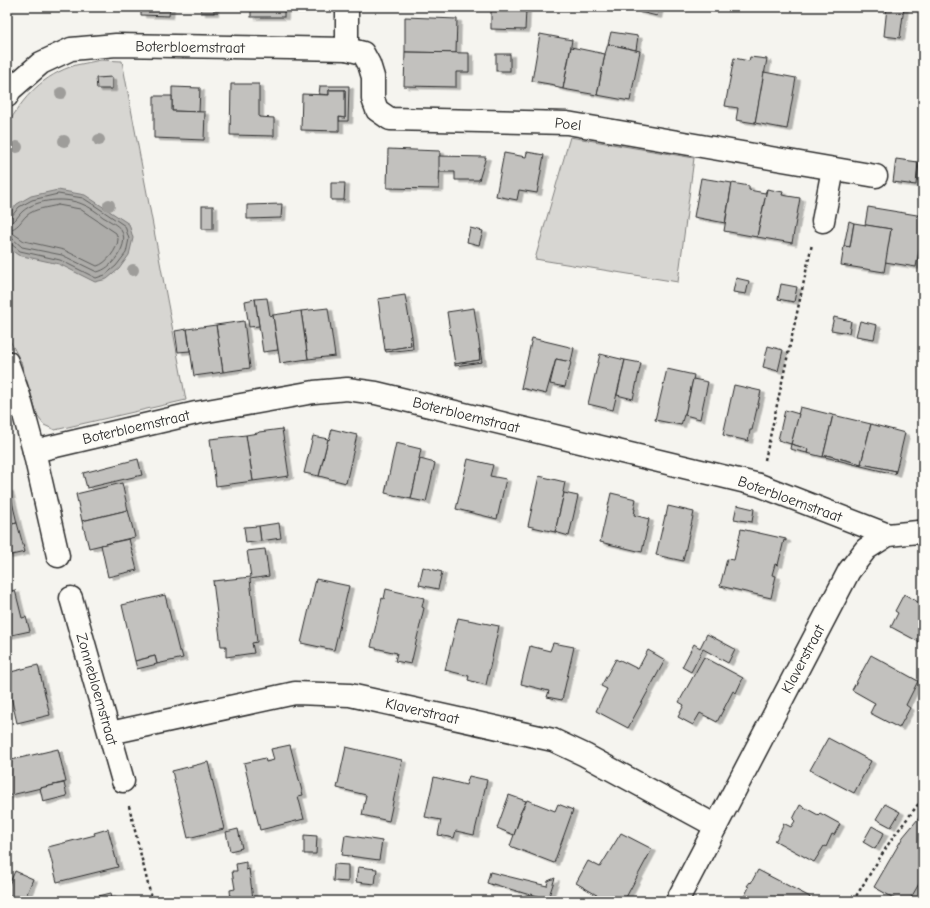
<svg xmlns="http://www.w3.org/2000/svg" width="930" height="908" viewBox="0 0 930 908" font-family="'Comic Neue',sans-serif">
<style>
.green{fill:#d7d6d2;stroke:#81807e}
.water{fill:#adaca9;stroke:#797877}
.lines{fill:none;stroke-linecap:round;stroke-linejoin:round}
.shore{stroke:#5f5f5d;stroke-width:1}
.building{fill:#c2c1be;stroke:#2b2b2b;filter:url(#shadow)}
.minor-casing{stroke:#2b2b2b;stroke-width:25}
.path{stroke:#2b2b2b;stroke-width:2.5;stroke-dasharray:3 3;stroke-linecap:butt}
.minor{stroke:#fdfcf7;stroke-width:22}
.tree{fill:#9e9d9a}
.labels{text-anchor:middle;stroke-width:3;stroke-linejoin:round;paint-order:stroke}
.street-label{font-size:15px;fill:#2b2b2b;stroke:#fdfcf7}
</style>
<defs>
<filter id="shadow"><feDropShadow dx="4.5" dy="2.5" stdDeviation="0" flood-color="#0004"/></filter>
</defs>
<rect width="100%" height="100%" fill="#f5f4ef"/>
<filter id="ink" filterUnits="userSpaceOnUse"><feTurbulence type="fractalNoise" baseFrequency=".025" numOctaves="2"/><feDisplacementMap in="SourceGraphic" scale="8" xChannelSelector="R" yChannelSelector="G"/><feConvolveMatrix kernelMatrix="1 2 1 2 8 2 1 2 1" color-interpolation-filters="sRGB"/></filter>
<g filter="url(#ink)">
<!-- green -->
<g class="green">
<path d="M101 60 122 61 186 400 55 430 44 425 38 417 21 362 7 335V126C23 97 43 75 76 65 84 63 93 62 101 60Z"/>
<path d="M570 137 694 158 678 282 535 259Z"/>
</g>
<!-- water -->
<path class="water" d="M58 190 85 195 129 224 133 238 129 255 119 269 107 279 95 282 59 264 18 255 10 249 7 245 8 215 17 204 31 196Z"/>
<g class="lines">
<!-- shore -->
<g class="shore">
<path d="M58 205 80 209 116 233C116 234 118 238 118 239 118 249 106 264 97 266L64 250 24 241 11 232 12 229C19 226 21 221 26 216 35 208 47 208 58 205Z"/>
<path d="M7 218 11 217 19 207 32 200 58 194 83 198 97 207 125 226 129 239 126 253 116 266 105 275 96 278 60 260 20 251 11 244 7 243"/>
<path d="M7 223C16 223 17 216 23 211 37 199 66 197 82 204 90 207 97 212 103 217 108 220 118 225 121 230 127 239 122 250 116 258 111 265 105 270 97 272L62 255 22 247 13 239 7 238"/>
</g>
</g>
<!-- building -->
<g class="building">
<path d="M141 7H170L169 16 141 15Z"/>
<rect x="201" y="7" width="13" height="6"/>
<rect x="251" y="7" width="33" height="10"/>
<rect x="284" y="7" width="24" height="3"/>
<path d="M637 7H659L657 16 636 11Z"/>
<path d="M887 7H904L900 38 884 36Z"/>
<path d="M491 9H526L525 30 491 29Z"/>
<path d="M405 17 457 19 456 53 405 52Z"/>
<path d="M923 18V35H921Z"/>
<path d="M611 32 638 36 636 50 608 44Z"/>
<path d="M540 34 572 40 563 89 555 87V85L532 81Z"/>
<path d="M608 44 640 51 630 101 597 95 605 54Z"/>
<path d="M571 47 605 54 597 95 563 89Z"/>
<path d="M405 52 469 53V72H456V87L404 86Z"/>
<rect x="496" y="54" width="14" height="17"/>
<path d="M750 57 767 59 755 123 736 120 738 108 725 106 734 58 749 61Z"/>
<path d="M764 72 796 78 787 129 755 123Z"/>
<path d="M112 77V89H97L96 78Z"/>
<path d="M231 84H259V117L274 118V136L230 135Z"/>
<path d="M320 86H349L348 121H339V117L345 118V90H329V95L319 94Z"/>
<path d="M172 87 200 88 199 112 172 111Z"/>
<path d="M329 90H345V118L339 117V131L301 130 302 94 329 95Z"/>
<path d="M154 96H172V111L205 112 204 140 154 138Z"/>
<path d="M388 149 440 151 439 189 387 188Z"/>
<path d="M527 152 544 155 537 193 519 190 517 200 496 196 504 153 526 157Z"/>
<path d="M920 154H923V181L917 180Z"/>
<path d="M439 156 486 157 479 180H455V172H439Z"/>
<path d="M896 159 918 162 916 185 893 182Z"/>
<path d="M701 178 732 183 725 223 694 217Z"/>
<path d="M331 183H345L344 200H331Z"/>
<path d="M732 183 749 186V190L765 193 767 189 757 237 724 231Z"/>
<path d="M767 189 783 192 782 195 800 198 792 243 757 237Z"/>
<path d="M282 204 281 218 247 219V205Z"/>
<rect x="202" y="206" width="11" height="23"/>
<path d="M868 207 923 216 921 234 922 235 916 267 885 262 891 229 865 225Z"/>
<path d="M849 221 854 223 850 247 844 246Z"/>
<path d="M854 223 891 229 884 272 841 265 844 246 850 247Z"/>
<path d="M470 228 483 231 479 245 467 242Z"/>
<path d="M736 278 749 281 746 294 733 292Z"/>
<path d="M781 284 797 287 794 302 778 299Z"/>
<path d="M405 295 412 336H410L411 346 385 350 378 299Z"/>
<path d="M267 298 270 316 273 315 278 350 263 352 255 299Z"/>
<path d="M255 299 259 326 249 327 245 301Z"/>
<path d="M328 308 335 356 308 359 301 311Z"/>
<path d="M474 308 480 349H479L480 360 455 364 447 312Z"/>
<path d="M301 311 308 359 280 363 273 315Z"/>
<path d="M834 317 851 321 849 333 831 330Z"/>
<path d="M244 321 250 368 223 372 216 325Z"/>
<path d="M860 321 877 325 874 339 856 336Z"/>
<path d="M216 325 223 372 194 376 187 329Z"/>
<path d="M187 329 190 351 178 352 175 331Z"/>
<path d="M410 336H412L413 349 386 352 385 350 411 346Z"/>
<path d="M532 338 574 348 571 362 556 359 546 394 521 388Z"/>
<path d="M768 346 783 350 778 371 763 367Z"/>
<path d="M479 349H480L482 362 455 366V364L480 360Z"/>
<path d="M600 354 625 360 613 410 588 404Z"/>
<path d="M556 359 571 362 565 387 550 384Z"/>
<path d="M625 360 641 363 633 399 617 395Z"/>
<path d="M667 369 694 375 685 415H684L681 425 655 420Z"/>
<path d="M693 379 708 382 700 419 685 415Z"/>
<path d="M734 385 761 391 752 430H750L748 441 723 435Z"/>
<path d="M800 407 833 415 823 457 807 453 808 449 791 444Z"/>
<path d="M785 410 799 414 791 444 778 440Z"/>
<path d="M833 415 871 424 861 464 826 455 825 457H823Z"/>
<path d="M871 424 905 433 896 471 861 464Z"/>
<path d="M282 429 289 476 253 481 246 435 258 433 259 432Z"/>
<path d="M332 429 357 435 346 483 319 476 328 439 329 440Z"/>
<path d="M246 435 253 481 216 486 210 439Z"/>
<path d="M313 436 328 439 319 476 304 473Z"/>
<path d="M396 443 421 449 419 459H420L411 499 385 493Z"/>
<path d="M791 444 808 449 807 453 790 449Z"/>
<path d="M826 455 861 464V466L825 457Z"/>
<path d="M138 459 142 475 87 488 83 473Z"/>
<path d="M420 459 435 463 426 502 411 499Z"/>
<path d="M468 459 493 465 490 476 506 479 497 519 456 509Z"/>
<path d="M861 464H862L896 471 895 474 861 466Z"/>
<path d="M539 476 565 482 563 492 564 493 555 532 528 526Z"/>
<path d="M122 483 128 510 82 521 76 494Z"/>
<path d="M7 489H9L17 523 7 525Z"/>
<path d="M564 493 578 496 569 536 555 532Z"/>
<path d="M611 493 636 499 634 509H635L634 515 649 519 642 552 600 542Z"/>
<path d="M737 505 754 509 752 522 734 519Z"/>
<path d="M668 506 694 512 683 561 656 555 665 516H666Z"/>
<path d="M128 510 135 537 89 548 82 521Z"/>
<path d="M17 523 25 552 7 556V525Z"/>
<path d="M279 523 281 538 261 541 259 526Z"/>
<path d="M259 526 261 541 246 543 244 527Z"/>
<path d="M741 529 786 539V541L784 540 778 565 775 564 772 575 776 576 771 598 720 586 727 559 734 560Z"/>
<path d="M129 539 137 570 108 577 101 545Z"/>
<path d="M265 549 269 576 250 579 257 642 252 643 254 653 226 657V646H221L213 581 251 577 247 551Z"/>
<path d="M423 567 442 572 438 589 419 585Z"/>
<path d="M316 579 349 586 334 650 301 643Z"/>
<path d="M386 589 424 598 422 607 424 608 411 664 395 661 397 653 371 647 382 598 384 599Z"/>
<path d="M15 590 22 618 26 617 30 631 7 636V592Z"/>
<path d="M904 594 923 605V644L891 627 898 613 895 611Z"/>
<path d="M165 595 179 651H181L183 658 157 664 155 656 135 661 122 605Z"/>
<path d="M458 618 499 626 486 685 468 680 469 676 445 670Z"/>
<path d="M707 634 735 649 728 663 703 649 691 672 682 667 694 644 700 648Z"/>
<path d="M553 643 574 647 562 700 547 697 549 691 521 684 530 646 550 651Z"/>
<path d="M648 650 665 660 628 728 596 711 607 689 601 686 616 659 619 661 620 660 638 669Z"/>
<path d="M871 655 918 681 906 705 910 708 899 728 870 713 875 703 852 690Z"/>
<path d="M155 656 157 664 137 669 135 661Z"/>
<path d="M704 657 743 678 736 693 733 691 717 722 700 713 693 725 678 717 684 705 679 702Z"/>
<path d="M38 665 50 715 17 723 7 679V673Z"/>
<path d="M828 738 871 761 854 793 810 770Z"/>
<path d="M290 745 303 795 298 796 304 819 260 830 244 763 265 758 266 762 274 760 271 749Z"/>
<path d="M346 747 402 760 389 821 362 815 366 795 337 788Z"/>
<path d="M58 749 66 782 7 796V761Z"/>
<path d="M208 762 224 829 188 838 172 771Z"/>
<path d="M469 776 487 780 474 835 456 831 454 838 438 835 441 820 425 817 434 777 466 785Z"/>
<path d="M64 783 67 796 43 802 40 788Z"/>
<path d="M509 795 526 801 520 814H521L514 835 497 828Z"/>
<path d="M527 800 555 811 558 804 573 810 554 863 510 846 519 821 521 814H520Z"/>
<path d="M885 804 900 812 891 827 876 819Z"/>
<path d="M800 805 818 815 820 813 840 824 834 835 832 834 826 847 824 846 814 862 774 840H776L784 824 783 823 791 827 795 821 793 819Z"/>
<path d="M923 813V877L909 901H899L874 887 903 837Z"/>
<path d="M872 826 884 833 875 849 863 842Z"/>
<path d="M108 829 118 867 57 882 48 847 95 835 94 833Z"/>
<path d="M238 829 242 848 230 851 226 832Z"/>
<path d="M621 833 652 849 624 901H607L576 883 588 861 600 867Z"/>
<path d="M304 835 317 836 316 854H304Z"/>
<path d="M345 835 382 841 379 860 342 855Z"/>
<path d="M246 862V870L249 869 253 899 231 901 230 890 235 889 232 871H237L236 864Z"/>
<path d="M334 864 348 865V882L333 881Z"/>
<path d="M358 867 377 869 375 884 356 882Z"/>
<path d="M758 870 810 897 808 901H742L749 887 747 886 750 882 751 883Z"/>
<path d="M15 871 33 879 24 901 20 899 19 901H8L10 895 7 894V889Z"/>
<path d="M490 872 547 886 548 881 555 878 548 899 531 894 530 895 493 884V885L487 883Z"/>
<path d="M111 893 113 901H78Z"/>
</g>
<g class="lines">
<!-- minor casing -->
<g class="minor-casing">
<g id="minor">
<path d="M347 49 363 53 369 64 373 77V99L377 110 390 119 567 123 876 176"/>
<path d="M7 96 10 90 41 63 71 49 116 45 347 49V7"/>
<path d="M823 221 833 169"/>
<path d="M7 362 19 396 34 451 196 413 314 392 347 389 376 393 759 485 888 535"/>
<path d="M34 451 58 556"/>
<path d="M71 598 123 781"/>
<path d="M110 733 295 693 350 695 553 740 585 755 716 826"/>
<path d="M677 901 849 571 866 549 888 535 918 532 923 534"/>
</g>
</g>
<!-- path -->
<g class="path">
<path d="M765 460 812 244"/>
<path d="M129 806 152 901"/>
<path d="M853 901 891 840 923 798"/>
</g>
<!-- minor -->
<use href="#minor" class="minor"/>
</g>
<!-- trees -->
<g class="tree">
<circle cx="61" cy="93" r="6"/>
<circle cx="99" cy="140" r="6"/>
<circle cx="64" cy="141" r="6"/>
<circle cx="17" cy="147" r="6"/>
<circle cx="109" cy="205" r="6"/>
<circle cx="133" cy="270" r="6"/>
</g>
</g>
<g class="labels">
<!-- street labels -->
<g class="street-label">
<text transform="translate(190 47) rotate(1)" y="5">Boterbloemstraat</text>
<text transform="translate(568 124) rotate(6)" y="5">Poel</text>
<text transform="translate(466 415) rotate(14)" y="5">Boterbloemstraat</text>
<text transform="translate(136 427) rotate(-13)" y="5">Boterbloemstraat</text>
<text transform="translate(790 499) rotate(20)" y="5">Boterbloemstraat</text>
<text transform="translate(803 659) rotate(-62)" y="5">Klaverstraat</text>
<text transform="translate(97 689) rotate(74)" y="5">Zonnebloemstraat</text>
<text transform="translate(422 711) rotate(13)" y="5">Klaverstraat</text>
</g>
</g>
<!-- margin -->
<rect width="930" height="908" fill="none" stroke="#fdfcf7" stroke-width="24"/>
<rect x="12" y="12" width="906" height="884" fill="none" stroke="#2b2b2b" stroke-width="1.5" filter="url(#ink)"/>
</svg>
